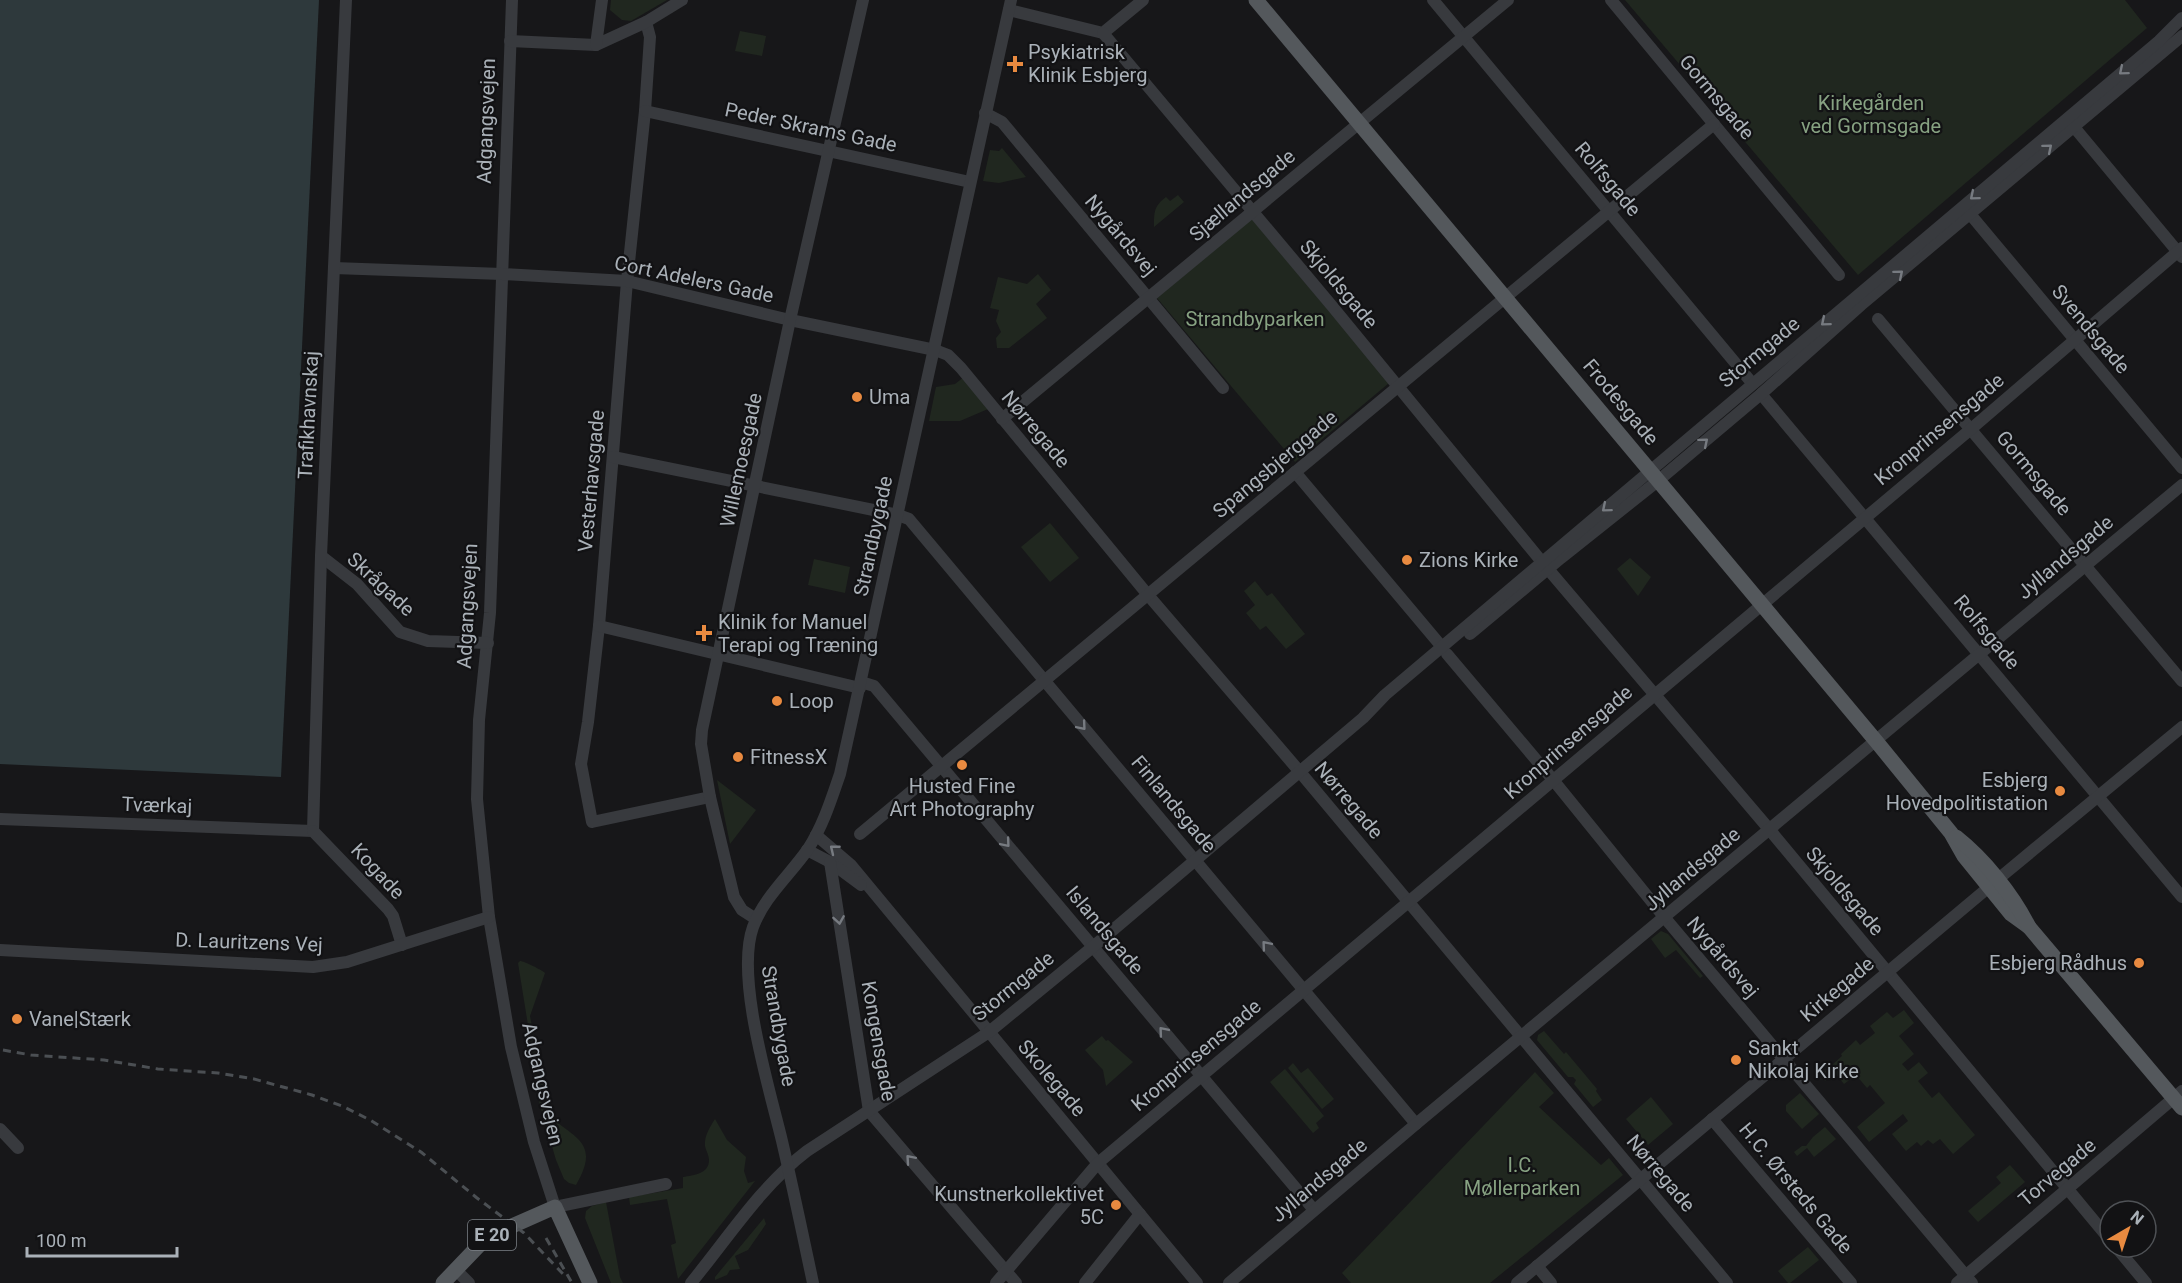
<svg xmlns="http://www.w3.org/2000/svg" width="2182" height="1283" viewBox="0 0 2182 1283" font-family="Roboto,sans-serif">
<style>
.green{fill:#20271f}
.water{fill:#2e393c}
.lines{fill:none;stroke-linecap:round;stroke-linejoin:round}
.minor{stroke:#383a3e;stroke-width:12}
.major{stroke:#54585c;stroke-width:15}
.rail{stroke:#4b4f53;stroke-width:3;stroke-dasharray:8 6;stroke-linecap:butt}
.oneway{stroke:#777b81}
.poi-dot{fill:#e88a40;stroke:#121214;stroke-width:2}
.labels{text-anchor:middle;stroke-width:4.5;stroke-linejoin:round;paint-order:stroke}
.shield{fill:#121214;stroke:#7c8187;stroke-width:1.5}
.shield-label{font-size:18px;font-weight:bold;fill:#aab1b8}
.poi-label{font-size:20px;fill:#aab1b8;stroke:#121214;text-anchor:start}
.street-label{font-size:20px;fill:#aab1b8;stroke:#121214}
.park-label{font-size:20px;fill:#87a282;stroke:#121214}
</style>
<rect width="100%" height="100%" fill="#171719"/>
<!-- green -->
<g class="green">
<path d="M611 0H667L631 21 622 20 610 10Z"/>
<path d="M1625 0H2125L2147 28 1858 275Z"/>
<path d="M740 31 766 36 762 56 735 51Z"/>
<path d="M1002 148 1026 177 999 183 983 181 990 150 999 151Z"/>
<path d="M1178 195 1184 202 1154 227C1154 212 1154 206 1166 197L1170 201Z"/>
<path d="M1252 219 1389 383 1295 462 1157 298Z"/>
<path d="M1038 274 1051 290 1036 304 1047 318 1009 348H997L996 338 1001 332 996 321 999 310 990 308 998 277 1027 284Z"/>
<path d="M964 377 988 409 960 421H929L936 387 955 384Z"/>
<path d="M1050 523 1079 558 1050 582 1021 547Z"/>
<path d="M1630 558 1651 577 1638 596 1617 569Z"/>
<path d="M814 559 850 567 845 593 808 585Z"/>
<path d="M1255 581 1267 596 1272 593 1305 634 1286 649 1266 626 1260 630 1246 613 1255 605 1244 591Z"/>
<path d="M717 780 756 810 730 844Z"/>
<path d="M1661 931 1668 934 1703 976 1700 978 1676 950 1665 958 1651 939Z"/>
<path d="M520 961C524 961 542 970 545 973L530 1016 549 1114 552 1119C581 1140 598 1147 576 1185L569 1183 564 1179 556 1160 535 1088 532 1050 518 963Z"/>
<path d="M1904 1010 1914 1023 1899 1036 1914 1054 1902 1064 1908 1071 1919 1062 1928 1073 1918 1081 1932 1098 1939 1092 1975 1135 1953 1154 1940 1139 1933 1144 1928 1140 1921 1146 1917 1142 1906 1151 1892 1134 1908 1121 1903 1114 1869 1142 1857 1127 1885 1103 1870 1085 1867 1088 1856 1075 1844 1084 1835 1073 1825 1081 1821 1075 1842 1056 1841 1054 1856 1040 1860 1045 1875 1033 1870 1026 1887 1012 1893 1018Z"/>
<path d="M1544 1031 1564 1054 1566 1052 1597 1089 1596 1091 1602 1100 1593 1107 1574 1084 1576 1080 1573 1077H1568L1537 1040 1538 1035Z"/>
<path d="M1102 1036 1106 1041 1108 1040 1133 1062 1106 1086 1103 1070 1085 1050Z"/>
<path d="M1293 1063 1301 1073 1308 1068 1334 1099 1322 1109 1288 1068Z"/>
<path d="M1285 1069 1324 1116 1316 1123 1319 1128 1313 1133 1270 1082Z"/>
<path d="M1535 1072 1554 1093 1539 1107 1601 1165 1609 1158 1623 1175 1490 1283H1351L1342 1273Z"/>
<path d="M1800 1093 1819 1114 1802 1129 1786 1111V1105Z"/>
<path d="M1651 1097 1673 1124 1648 1145 1626 1119Z"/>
<path d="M715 1119 727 1140 746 1157 744 1171 748 1183 755 1181 678 1279 671 1245 676 1243 667 1199 630 1205 629 1197 683 1188V1177C694 1175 709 1174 709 1160 709 1155 706 1151 705 1146 704 1136 710 1127 715 1119Z"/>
<path d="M1825 1127 1836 1139 1814 1157 1807 1148 1797 1156 1794 1152 1802 1146H1806L1813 1137Z"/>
<path d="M2010 1165 2025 1182 1978 1222 1968 1211 2001 1183 1996 1177Z"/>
<path d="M606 1202 620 1277 623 1283H611L585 1218 586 1211 592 1206Z"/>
<path d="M764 1218 766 1224 748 1250 735 1256 740 1269 730 1270 727 1275 715 1280V1277Z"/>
<path d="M1808 1247 1819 1260 1790 1283H1788L1778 1271Z"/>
</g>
<!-- water -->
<path class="water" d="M0 0H319L281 777 0 764Z"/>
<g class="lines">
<!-- minor -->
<g class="minor">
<path d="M512 0 490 613 479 720 477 799 489 917 511 1047 534 1142 555 1207 666 1184"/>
<path d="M1433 0 1752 383"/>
<path d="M1611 0 1839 275"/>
<path d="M1009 10 1103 33 1143 0"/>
<path d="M646 22 650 37 645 111 627 281 599 626 588 722 581 764 592 822 710 797"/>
<path d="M1103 33 1332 306 1542 562"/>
<path d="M510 41 596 45 646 22 682 0"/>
<path d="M596 45 602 0"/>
<path d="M645 111 970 182"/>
<path d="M985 113 1002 122 1223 388"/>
<path d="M2074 127 2182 257"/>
<path d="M1970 214 2182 468"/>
<path d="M334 268 502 274 627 281 790 320 935 350 948 355 961 368 1148 595 1300 772 1727 1283"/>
<path d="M1878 319 2182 681"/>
<path d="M1761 394 2182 897"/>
<path d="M1002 419 1508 0"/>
<path d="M613 457 898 515 909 519 1416 1124"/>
<path d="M1295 472 1442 647"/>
<path d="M321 556 357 584 400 632 428 641 488 643"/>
<path d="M1548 569 1769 829 2110 1240"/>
<path d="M599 626 860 688"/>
<path d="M1470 634 1561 558 1659 480 1761 394 1861 305 2182 36"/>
<path d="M1447 654 1554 781 1665 918 1972 1283"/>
<path d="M861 682 874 686 1314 1210"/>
<path d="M0 819 313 831"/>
<path d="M313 831 321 556 346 0"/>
<path d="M313 831 388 909 393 916 402 945"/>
<path d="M860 834 1714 124"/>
<path d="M816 835 851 865 1197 1283"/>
<path d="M807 850 830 862 861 885"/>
<path d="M830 862 869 1111 1016 1283"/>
<path d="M1997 880 2182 727"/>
<path d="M756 919 742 910 734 897 710 797 701 744 702 730 790 320 863 0"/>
<path d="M0 950 313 967 347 962 489 917"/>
<path d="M1712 1119 1851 1283"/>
<path d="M0 1129 18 1148"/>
<path d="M2116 1247 2146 1283"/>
<path d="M1537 1266 1551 1283"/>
<path d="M456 1270 469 1283"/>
<path d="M691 1283C728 1238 761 1186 807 1151L989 1032 1094 946 1363 718 1385 695 2159 41 2182 18"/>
<path d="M813 1283C803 1236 793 1188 782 1141 769 1087 735 977 753 927 764 897 790 875 808 849 823 826 831 800 840 774L1011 0"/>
<path d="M996 1283 1098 1163 1971 429 2182 248"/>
<path d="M1085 1283 1140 1214"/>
<path d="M1229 1283 1416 1124 2182 485"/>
<path d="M1517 1283 1989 887"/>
<path d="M1957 1283 2182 1091"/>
</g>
<!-- major -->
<g class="major">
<path d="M1256 0 1876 741 1951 833 1964 856 2011 914 2029 927"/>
<path d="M1956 837C1985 860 2012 894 2029 927L2182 1108"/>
<path d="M443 1283 487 1237 555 1207 590 1283"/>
</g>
<!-- rail -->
<g class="rail">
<path d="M3 1050 31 1055 104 1060 158 1069 218 1073 254 1079 312 1095 342 1106 370 1120 421 1152 477 1198 524 1233 563 1274"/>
<path d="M546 1238 572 1283"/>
</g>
</g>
<!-- one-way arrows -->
<defs><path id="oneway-chevron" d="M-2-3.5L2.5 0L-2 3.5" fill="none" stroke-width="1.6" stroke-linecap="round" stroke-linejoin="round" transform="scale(1.5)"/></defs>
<g class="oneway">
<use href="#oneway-chevron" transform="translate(2123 71) rotate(140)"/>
<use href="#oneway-chevron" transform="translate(2048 148) rotate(-40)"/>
<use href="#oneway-chevron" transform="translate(1974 196) rotate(140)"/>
<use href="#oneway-chevron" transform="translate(1899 274) rotate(-40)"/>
<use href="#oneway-chevron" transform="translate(1825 322) rotate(140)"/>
<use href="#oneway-chevron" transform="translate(1704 442) rotate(-40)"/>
<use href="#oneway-chevron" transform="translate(1606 508) rotate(140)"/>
<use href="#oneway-chevron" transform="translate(1082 726) rotate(50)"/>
<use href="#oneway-chevron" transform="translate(1006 843) rotate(50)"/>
<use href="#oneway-chevron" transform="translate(834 849) rotate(-141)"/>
<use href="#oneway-chevron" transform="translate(839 920) rotate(81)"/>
<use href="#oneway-chevron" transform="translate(1266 945) rotate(-130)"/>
<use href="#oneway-chevron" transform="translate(1163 1031) rotate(-130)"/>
<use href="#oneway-chevron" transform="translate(910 1159) rotate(-131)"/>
</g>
<!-- markers -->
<g class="poi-dot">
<path d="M1012 55h6v6h6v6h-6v6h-6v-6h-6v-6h6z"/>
<circle cx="857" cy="397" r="6"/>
<circle cx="1407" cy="560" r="6"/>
<path d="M701 624h6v6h6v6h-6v6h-6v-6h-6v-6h6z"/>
<circle cx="777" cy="701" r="6"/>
<circle cx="738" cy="757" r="6"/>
<circle cx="962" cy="765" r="6"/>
<circle cx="2060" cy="791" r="6"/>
<circle cx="2139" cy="963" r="6"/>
<circle cx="17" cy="1019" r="6"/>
<circle cx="1736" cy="1060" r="6"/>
<circle cx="1116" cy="1205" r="6"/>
</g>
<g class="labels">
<!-- shield labels -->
<rect class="shield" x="468" y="1220" width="48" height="30" rx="4.5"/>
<g class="shield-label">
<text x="492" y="1241">E 20</text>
</g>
<!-- poi labels -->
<g class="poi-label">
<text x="1028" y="59">Psykiatrisk<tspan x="1028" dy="23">Klinik Esbjerg</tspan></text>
<text x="869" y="404">Uma</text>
<text x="1419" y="567">Zions Kirke</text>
<text x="718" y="629">Klinik for Manuel<tspan x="718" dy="23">Terapi og Træning</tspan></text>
<text x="789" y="708">Loop</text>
<text x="750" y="764">FitnessX</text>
<text x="2048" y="787" text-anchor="end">Esbjerg<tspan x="2048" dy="23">Hovedpolitistation</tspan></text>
<text x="962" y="793" text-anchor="middle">Husted Fine<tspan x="962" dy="23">Art Photography</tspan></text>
<text x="2127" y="970" text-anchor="end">Esbjerg Rådhus</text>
<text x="29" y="1026">Vane|Stærk</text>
<text x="1748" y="1055">Sankt<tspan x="1748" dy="23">Nikolaj Kirke</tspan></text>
<text x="1104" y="1201" text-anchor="end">Kunstnerkollektivet<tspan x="1104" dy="23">5C</tspan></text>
</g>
<!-- street labels -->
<g class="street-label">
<text transform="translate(1717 97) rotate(50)" y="7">Gormsgade</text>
<text transform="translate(486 121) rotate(-88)" y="7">Adgangsvejen</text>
<text transform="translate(811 127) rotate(12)" y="7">Peder Skrams Gade</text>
<text transform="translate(1608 179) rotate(50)" y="7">Rolfsgade</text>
<text transform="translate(1242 195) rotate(-40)" y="7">Sjællandsgade</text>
<text transform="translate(1121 235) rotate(50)" y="7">Nygårdsvej</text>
<text transform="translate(694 279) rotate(12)" y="7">Cort Adelers Gade</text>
<text transform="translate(1339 284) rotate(50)" y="7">Skjoldsgade</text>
<text transform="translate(2091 329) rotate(50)" y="7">Svendsgade</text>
<text transform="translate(1759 352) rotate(-40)" y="7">Stormgade</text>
<text transform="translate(1621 402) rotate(50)" y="7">Frodesgade</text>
<text transform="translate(308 415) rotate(-87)" y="7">Trafikhavnskaj</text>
<text transform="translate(1036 429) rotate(50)" y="7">Nørregade</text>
<text transform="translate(1939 429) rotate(-40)" y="7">Kronprinsensgade</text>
<text transform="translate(741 460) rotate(-78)" y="7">Willemoesgade</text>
<text transform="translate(1275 464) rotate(-40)" y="7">Spangsbjerggade</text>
<text transform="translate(2034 473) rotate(50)" y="7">Gormsgade</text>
<text transform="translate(591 481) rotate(-85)" y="7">Vesterhavsgade</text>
<text transform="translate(873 536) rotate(-78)" y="7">Strandbygade</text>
<text transform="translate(2065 557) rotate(-40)" y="7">Jyllandsgade</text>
<text transform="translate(381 584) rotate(43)" y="7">Skrågade</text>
<text transform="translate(467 606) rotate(-87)" y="7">Adgangsvejen</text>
<text transform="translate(1987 632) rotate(50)" y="7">Rolfsgade</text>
<text transform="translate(1568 742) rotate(-41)" y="7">Kronprinsensgade</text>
<text transform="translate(1349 800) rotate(50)" y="7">Nørregade</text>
<text transform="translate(1174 804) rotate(50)" y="7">Finlandsgade</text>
<text transform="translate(157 805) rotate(2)" y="7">Tværkaj</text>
<text transform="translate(1692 869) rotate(-40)" y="7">Jyllandsgade</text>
<text transform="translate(378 871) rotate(47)" y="7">Kogade</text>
<text transform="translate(1845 891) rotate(50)" y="7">Skjoldsgade</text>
<text transform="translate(1105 930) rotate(50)" y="7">Islandsgade</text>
<text transform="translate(249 942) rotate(2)" y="7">D. Lauritzens Vej</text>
<text transform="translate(1723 957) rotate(50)" y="7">Nygårdsvej</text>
<text transform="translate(1013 986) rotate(-39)" y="7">Stormgade</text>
<text transform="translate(1837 989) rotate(-40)" y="7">Kirkegade</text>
<text transform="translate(779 1026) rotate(80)" y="7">Strandbygade</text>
<text transform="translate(879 1041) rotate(80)" y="7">Kongensgade</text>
<text transform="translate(1196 1055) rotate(-40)" y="7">Kronprinsensgade</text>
<text transform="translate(1052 1078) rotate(50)" y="7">Skolegade</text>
<text transform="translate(543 1084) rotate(77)" y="7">Adgangsvejen</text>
<text transform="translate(2057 1172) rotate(-40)" y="7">Torvegade</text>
<text transform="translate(1661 1173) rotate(50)" y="7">Nørregade</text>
<text transform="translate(1319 1180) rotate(-40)" y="7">Jyllandsgade</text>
<text transform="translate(1796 1188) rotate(50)" y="7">H.C. Ørsteds Gade</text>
</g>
<!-- park labels -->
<g class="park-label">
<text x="1871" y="110">Kirkegården<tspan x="1871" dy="23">ved Gormsgade</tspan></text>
<text x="1255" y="326">Strandbyparken</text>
<text x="1522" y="1172">I.C.<tspan x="1522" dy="23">Møllerparken</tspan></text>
</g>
</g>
<!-- north arrow -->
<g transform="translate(2128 1229) rotate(39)"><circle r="28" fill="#121214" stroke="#4f5256" stroke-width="1.5"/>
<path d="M0-4.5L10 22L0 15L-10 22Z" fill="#e88a40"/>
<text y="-9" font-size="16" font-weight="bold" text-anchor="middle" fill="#aab1b8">N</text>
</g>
<!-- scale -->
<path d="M27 1247v9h150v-9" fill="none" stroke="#aab1b8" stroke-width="3"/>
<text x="36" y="1247" font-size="18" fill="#aab1b8" stroke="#121214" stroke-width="4.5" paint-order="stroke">100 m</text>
</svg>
